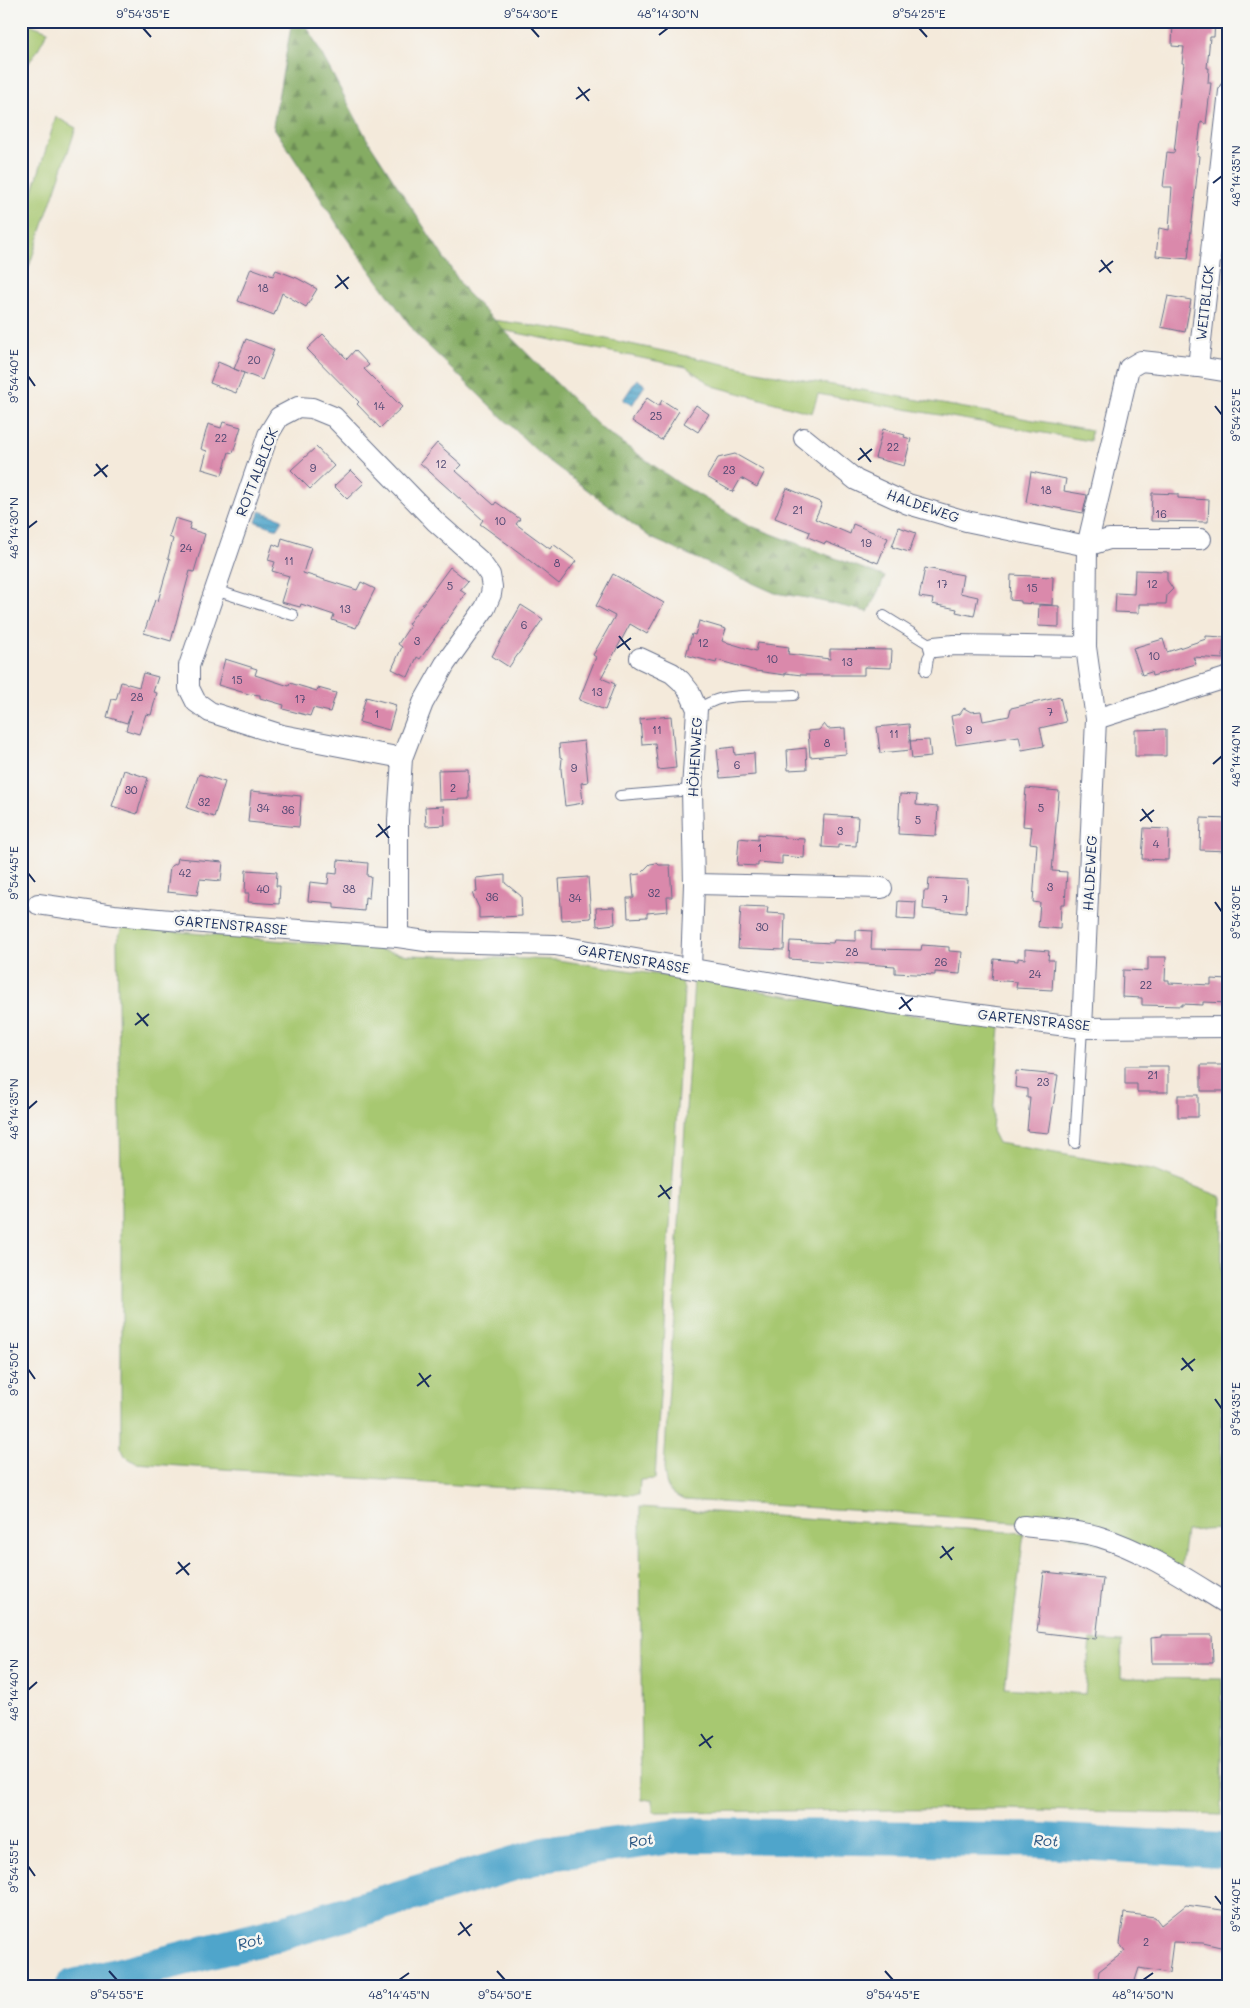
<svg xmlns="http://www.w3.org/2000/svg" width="1250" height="2008" viewBox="0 0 1250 2008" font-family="Mali,sans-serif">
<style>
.grass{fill:#a7c871;stroke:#617c68}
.forest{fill:url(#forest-firs);stroke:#506e60}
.water{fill:url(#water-rules);stroke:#356a94}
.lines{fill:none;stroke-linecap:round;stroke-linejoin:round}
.river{stroke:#4fa5cb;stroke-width:35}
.building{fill:#da89ab}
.service-casing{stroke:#67708a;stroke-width:12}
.minor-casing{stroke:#67708a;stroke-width:22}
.service{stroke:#fff;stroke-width:10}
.minor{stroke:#fff;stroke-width:20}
.ticks{fill:none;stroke:#1b2f5e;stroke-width:2}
.labels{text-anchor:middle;stroke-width:5;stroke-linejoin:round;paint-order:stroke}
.number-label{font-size:11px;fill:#4b4671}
.street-label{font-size:14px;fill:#1b2f5e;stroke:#f6f6f2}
.water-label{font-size:15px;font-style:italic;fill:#2d5884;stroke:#f6f6f2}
.neatline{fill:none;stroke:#1b2f5e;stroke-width:2}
.ticks-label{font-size:12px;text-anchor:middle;fill:#1b2f5e}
</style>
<defs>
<pattern id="forest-firs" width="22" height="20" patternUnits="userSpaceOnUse" patternTransform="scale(1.25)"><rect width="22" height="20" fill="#85ac63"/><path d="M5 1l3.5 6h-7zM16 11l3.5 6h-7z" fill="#6c8c55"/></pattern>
<pattern id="water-rules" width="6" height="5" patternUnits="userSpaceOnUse" patternTransform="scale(1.25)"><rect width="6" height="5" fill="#4fa5cb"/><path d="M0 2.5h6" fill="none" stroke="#4187a8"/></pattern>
</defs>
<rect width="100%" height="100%" fill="#f6f6f2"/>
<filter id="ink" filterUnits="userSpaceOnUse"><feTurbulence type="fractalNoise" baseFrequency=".02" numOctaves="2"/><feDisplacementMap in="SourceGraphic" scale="10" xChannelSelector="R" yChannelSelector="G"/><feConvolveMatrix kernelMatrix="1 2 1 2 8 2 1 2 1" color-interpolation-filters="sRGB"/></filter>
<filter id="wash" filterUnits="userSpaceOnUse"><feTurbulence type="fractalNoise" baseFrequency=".0096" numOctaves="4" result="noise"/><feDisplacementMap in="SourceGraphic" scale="20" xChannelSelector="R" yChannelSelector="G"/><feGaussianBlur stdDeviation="1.12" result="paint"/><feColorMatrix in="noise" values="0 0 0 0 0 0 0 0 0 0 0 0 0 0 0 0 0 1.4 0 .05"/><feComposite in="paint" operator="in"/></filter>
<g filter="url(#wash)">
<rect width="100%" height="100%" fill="#f4eadb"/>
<!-- grass -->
<g class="grass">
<path d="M21 21 48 31 37 51 21 74Z"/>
<path d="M56 117 76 128 21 290V229Z"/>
<path d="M493 320 564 330 781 376 1091 430 1090 441 818 394 812 413 713 386 686 367 502 330Z"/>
<path d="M122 927 376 949 408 955 557 960 681 978 684 990 655 1479 640 1480 639 1495 472 1486 136 1463 125 1456 121 1447V1179L117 942Z"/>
<path d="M694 980 881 1011 1000 1026 992 1131 998 1143 1152 1170 1222 1197 1221 1529 1186 1531 1181 1569 1029 1523 884 1512 684 1500C667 1492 666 1487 664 1468Z"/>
<path d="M640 1507 1024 1533 1005 1688 1085 1694 1090 1640 1122 1642 1121 1678 1222 1679V1815L1008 1809 653 1812V1799L642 1800Z"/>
</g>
<!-- forest -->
<path class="forest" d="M292 21H304L367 139 466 292 601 428 677 482 751 526 885 577 868 612 807 598 775 593 651 538 540 454 418 336 343 233 273 126Z"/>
<!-- water -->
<g class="water">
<path d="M637 379 645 385 632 405 623 400Z"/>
<path d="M260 511 282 519 278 529 256 522Z"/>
</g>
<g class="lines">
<!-- river -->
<path class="river" d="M72 1987 271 1936 546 1854 683 1835 1033 1840 1229 1851"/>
</g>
<g id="blocks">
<!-- building -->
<g class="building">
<path d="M1173 21H1215L1214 37H1210L1207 68H1209L1208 83H1211L1206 124 1201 122 1197 155 1199 156 1188 259 1156 256 1159 228 1169 230 1172 187H1163L1167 152 1174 153 1184 63H1182L1184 47 1172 46Z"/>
<path d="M251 268 273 276 276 270 297 278 317 289 306 307 282 293 274 315 238 301Z"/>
<path d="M1168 296 1191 300 1185 332 1161 327Z"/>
<path d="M323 334 347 359 355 350 369 365 364 369 402 407 380 428 357 404 359 402 307 349Z"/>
<path d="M246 339 274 350 262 380 234 369Z"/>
<path d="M218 362 244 373 236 393 210 383Z"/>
<path d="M647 398 659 406 662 400 679 411 661 440 632 421Z"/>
<path d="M696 405 709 414 698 432 684 423Z"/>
<path d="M223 422 241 427 233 453 229 452 222 475 202 469 207 451 201 449 208 424 221 428Z"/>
<path d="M883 429 905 435 904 437 911 439 904 466 875 458Z"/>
<path d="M437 443 462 465 456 471 494 505 496 502 520 519 516 524 550 549 553 544 576 561 559 584 520 553 480 524 483 520 420 463Z"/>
<path d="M316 447 334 466 310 489 291 470Z"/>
<path d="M735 454 765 471 757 487 741 478 733 492 707 477 718 458Z"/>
<path d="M351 470 364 483 347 499 334 486Z"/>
<path d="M1031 472 1066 479 1064 491 1087 495 1083 513 1026 502Z"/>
<path d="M787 488 822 503 815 519 850 534 853 524 888 538 878 563 826 542 825 544 808 537 810 532 775 518Z"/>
<path d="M1152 493 1178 494V498L1209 500 1208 522 1151 521Z"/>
<path d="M175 518 191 523 189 529 205 534 194 572 190 571 171 641 144 633 155 600 158 601 170 559 168 558 173 539 169 537Z"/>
<path d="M899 527 916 533 909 552 892 547Z"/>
<path d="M282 538 311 547 303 573 357 590 361 582 375 589 356 628 332 620 334 615 301 604 300 607 281 602 289 576 272 571 275 562 268 560 273 544 280 547Z"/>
<path d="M450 567 468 581 460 590 466 594 420 659 417 657 408 677 392 669 402 647 398 644 410 626 408 624Z"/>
<path d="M925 568 963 575 960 593 978 597 974 616 956 612 957 609 932 604 933 599 919 597Z"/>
<path d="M1135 570 1167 571V580L1173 589 1167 595 1166 604H1139V613L1115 612 1116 593 1134 594Z"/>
<path d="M613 574 664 603 647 634 630 624 601 678 615 684 605 710 579 700 596 657 593 655 615 616 596 606Z"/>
<path d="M1011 575 1053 577 1052 605 1021 603V601L1010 600Z"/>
<path d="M521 605 543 619 509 667 492 656Z"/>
<path d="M1039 605 1059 606V627L1038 626Z"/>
<path d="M699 621 726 629 722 641 756 651 758 643 789 647 788 654 830 659V649L892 650 891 668 864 667V675H802L785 673V675L756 671 717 660 716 663 686 655 692 634 695 635Z"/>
<path d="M1206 636 1224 637 1223 659 1193 657 1196 664 1152 676 1151 672 1142 675 1133 648 1163 639 1167 652 1206 639Z"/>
<path d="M225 659 257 669 255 675 289 686 290 683 317 691 318 688 336 693 330 712 313 708 310 716 283 709 284 705 260 698V695L252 694V695L218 685Z"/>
<path d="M143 673 158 677 153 692 157 693 151 715 146 714 139 734 126 730 132 710 127 723 107 717 112 699 116 700 121 682 139 687Z"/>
<path d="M366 697 396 705 389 730 359 722Z"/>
<path d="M1060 697 1066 722 1040 728 1044 746 1022 750 1019 736 956 745 951 716 960 714 964 708 971 712 981 711 983 721 1009 716 1011 708Z"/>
<path d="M671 716 676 768 658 770 655 743 642 744 640 719Z"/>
<path d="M824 724 828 729 845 728 846 754 810 757 808 731 819 730Z"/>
<path d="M909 724 911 750 880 753 877 727Z"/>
<path d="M1166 729V756H1135V730Z"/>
<path d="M929 740 931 757 912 759 910 741Z"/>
<path d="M584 741 588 782 581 783 583 803 565 806 561 769 562 758 560 757 559 744Z"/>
<path d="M734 747 735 755 754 753 755 775 720 778 717 749Z"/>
<path d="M806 748 807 769 788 770 787 750Z"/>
<path d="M468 769 469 799 439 800 438 770Z"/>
<path d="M124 770 148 778 137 814 112 806Z"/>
<path d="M199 774 225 782 214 817 187 808Z"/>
<path d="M1026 788 1059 791 1052 871 1067 872 1065 904H1061L1060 929 1038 927 1040 903 1033 902 1037 844 1030 843 1032 827 1023 826Z"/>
<path d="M251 791 301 796 299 827 248 822Z"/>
<path d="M900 794 917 795 916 805 938 807 936 836 898 834Z"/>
<path d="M444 806 445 825 426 826 425 807Z"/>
<path d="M824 815 858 817 856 846 838 845V848L822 847Z"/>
<path d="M1201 818 1229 819V851L1200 850Z"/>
<path d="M1144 828 1169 829 1168 860 1142 859Z"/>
<path d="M758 834 783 836V838L805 839 804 858 782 856V864L758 862V866L737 865 739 838 758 840Z"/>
<path d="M178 858 223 862 221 881 200 879 197 895 167 892 170 867 177 863Z"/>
<path d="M338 860 368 863 367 876 371 877 369 898 365 897 364 911 334 908V903L308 901 310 882 328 884 329 873 337 874Z"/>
<path d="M657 863 659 865H670L672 897H667L668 911 647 913V917L628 918 627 898H634L632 875 640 874 650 864Z"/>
<path d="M246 870 277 872 276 886H280L279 904 248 902 249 893H245Z"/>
<path d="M505 875V883L521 896 522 916 479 918V908L472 893 477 892 476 878Z"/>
<path d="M588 877 591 918 562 920 559 879Z"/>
<path d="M929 878 968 880 966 913 923 909 924 891H928Z"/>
<path d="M898 901 916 902 915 920 897 919Z"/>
<path d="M741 906 768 907 767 913 785 914 784 950 738 948Z"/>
<path d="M614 907 615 924 597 926 596 908Z"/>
<path d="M856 930 872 931 871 949 921 950 922 945 949 947V951L962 952 960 974 935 972V975L895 973V966L789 959 790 941 833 943 834 940 856 941Z"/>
<path d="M1025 949 1049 951 1048 960H1054L1052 990 1016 988 1017 982 992 980 994 959 1018 961V958L1025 959Z"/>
<path d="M1148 957H1166L1165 980H1169V983L1211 985V979L1229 980V1003L1203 1002V1005L1182 1004V1006L1142 1005V998L1122 997 1123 970 1148 971Z"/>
<rect x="1201" y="1065" width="28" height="26"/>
<path d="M1125 1066H1168V1092H1137V1084H1125Z"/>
<path d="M1016 1071 1058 1075 1049 1133 1027 1131 1030 1098H1027V1089L1015 1087Z"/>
<rect x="1178" y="1095" width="20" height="22"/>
<path d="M1044 1572 1103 1578 1096 1639 1037 1632Z"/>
<path d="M1162 1635H1212L1213 1663H1152L1151 1638 1162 1637Z"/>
<path d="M1186 1905 1229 1911V1949L1203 1943 1173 1942 1169 1973 1139 1968 1133 1987H1097L1099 1971 1125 1951 1120 1944 1124 1913 1155 1917 1161 1925Z"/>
</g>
</g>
</g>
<g filter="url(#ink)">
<use href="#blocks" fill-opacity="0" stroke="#67708a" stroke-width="1"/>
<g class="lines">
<!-- service casing -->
<g class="service-casing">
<g id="service">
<path d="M215 590 293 615"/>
<path d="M884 616 934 647 928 658 926 671"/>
<path d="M697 709C704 706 711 701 719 699 743 693 769 697 794 695"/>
<path d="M620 796 692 790"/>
<path d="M1075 1143 1082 1028"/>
</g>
</g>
<!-- minor casing -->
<g class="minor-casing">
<g id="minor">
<path d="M1198 367 1229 372"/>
<path d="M804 438 856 480 908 504 966 521 1087 546 1109 539H1201"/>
<path d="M934 647 954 645 1086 647"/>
<path d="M640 658 672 673 681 681 689 691 697 709 692 790 694 884 691 968"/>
<path d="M1096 719 1229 677"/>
<path d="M694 884 882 888"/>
<path d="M38 904 114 915 215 924 398 937 432 942 555 945 889 1003 1082 1028 1229 1027"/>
<path d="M398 937V820L402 758 423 703 445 664 485 608 491 594 492 587 490 575 479 560 436 522 334 417 312 408 298 407 279 417 268 435 189 666V688L196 702 210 712 282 735 402 758"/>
<path d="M1082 1028 1096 719 1086 647 1087 546 1129 368 1141 361 1198 367 1229 91"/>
<path d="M1024 1526C1047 1529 1078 1530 1100 1537 1146 1551 1188 1580 1229 1605"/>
</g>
</g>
<!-- service -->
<use href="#service" class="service"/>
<!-- minor -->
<use href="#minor" class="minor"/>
</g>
</g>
<!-- ticks -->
<path class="ticks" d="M143 28 151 37M531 28 539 37M919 28 927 37M659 35 668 28M578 87 589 101M576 99 590 89M1213 183 1222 176M1101 260 1111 273M1099 272 1113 261M337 275 348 289M335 288 349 277M28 376 35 386M1215 406 1222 415M860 448 871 462M858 460 872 449M96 464 107 477M94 476 108 465M28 528 37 521M619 636 630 650M617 648 631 638M1213 764 1222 756M1142 809 1152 822M1140 821 1154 810M378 824 389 838M376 837 390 826M28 873 35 882M1215 902 1222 912M901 997 911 1011M899 1009 913 998M137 1013 148 1026M135 1025 149 1014M28 1109 37 1101M660 1185 670 1199M658 1197 672 1187M1182 1358 1193 1371M28 1369 35 1379M1181 1370 1195 1359M419 1373 429 1387M417 1386 431 1375M1215 1399 1222 1409M942 1546 952 1560M940 1558 954 1547M178 1562 189 1575M176 1574 190 1563M28 1690 37 1682M701 1734 711 1748M699 1746 713 1736M28 1866 35 1876M1215 1896 1222 1905M460 1922 470 1936M458 1935 472 1924M109 1971 117 1980M497 1971 505 1980M885 1971 893 1980M399 1980 409 1973M1143 1980 1153 1973"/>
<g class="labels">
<!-- number labels -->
<g class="number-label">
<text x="263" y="292">18</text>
<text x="254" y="364">20</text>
<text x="379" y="410">14</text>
<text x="656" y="420">25</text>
<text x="221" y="442">22</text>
<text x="893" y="451">22</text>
<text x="441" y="468">12</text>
<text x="313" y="472">9</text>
<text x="729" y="474">23</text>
<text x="1046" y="494">18</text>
<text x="798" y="514">21</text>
<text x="1161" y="518">16</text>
<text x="500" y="525">10</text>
<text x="866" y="547">19</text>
<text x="186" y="552">24</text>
<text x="289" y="565">11</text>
<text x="557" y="567">8</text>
<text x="942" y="588">17</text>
<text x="1152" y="588">12</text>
<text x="450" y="590">5</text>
<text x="1032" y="592">15</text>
<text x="345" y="613">13</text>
<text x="524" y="629">6</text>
<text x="417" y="645">3</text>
<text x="703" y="647">12</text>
<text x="1154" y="660">10</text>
<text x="772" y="663">10</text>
<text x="847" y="666">13</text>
<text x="237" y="684">15</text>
<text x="597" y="696">13</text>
<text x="137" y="701">28</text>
<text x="300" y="703">17</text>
<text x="1050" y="716">7</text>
<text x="377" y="718">1</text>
<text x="657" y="734">11</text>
<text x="969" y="734">9</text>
<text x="894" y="738">11</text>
<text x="827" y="747">8</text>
<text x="737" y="769">6</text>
<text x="574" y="772">9</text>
<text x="453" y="792">2</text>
<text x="131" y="794">30</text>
<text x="204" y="806">32</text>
<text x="263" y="812">34</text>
<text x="1041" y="812">5</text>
<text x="288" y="814">36</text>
<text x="918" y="824">5</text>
<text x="840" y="835">3</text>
<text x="1156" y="848">4</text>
<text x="760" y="852">1</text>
<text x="185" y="877">42</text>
<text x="1050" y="891">3</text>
<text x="263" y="893">40</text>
<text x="349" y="893">38</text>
<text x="654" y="897">32</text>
<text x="492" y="901">36</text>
<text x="575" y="902">34</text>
<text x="945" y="903">7</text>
<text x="762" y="931">30</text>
<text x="852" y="956">28</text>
<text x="941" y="966">26</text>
<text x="1035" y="978">24</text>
<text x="1146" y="989">22</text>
<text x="1153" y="1079">21</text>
<text x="1043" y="1086">23</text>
<text x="1146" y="1946">2</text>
</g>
<!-- street labels -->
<g class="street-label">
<text transform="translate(1205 303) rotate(-84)" y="5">WEITBLICK</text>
<text transform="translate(257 472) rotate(-69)" y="5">ROTTALBLICK</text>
<text transform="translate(923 506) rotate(19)" y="5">HALDEWEG</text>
<text transform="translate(695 757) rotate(-87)" y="5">HÖHENWEG</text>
<text transform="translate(1090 873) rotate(-87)" y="5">HALDEWEG</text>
<text transform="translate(231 925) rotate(5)" y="5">GARTENSTRASSE</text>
<text transform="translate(634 959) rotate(10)" y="5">GARTENSTRASSE</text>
<text transform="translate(1034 1020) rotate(6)" y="5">GARTENSTRASSE</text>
</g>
<!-- water labels -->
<g class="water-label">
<text transform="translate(641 1841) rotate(-8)" y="5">Rot</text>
<text transform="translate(1046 1841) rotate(3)" y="5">Rot</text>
<text transform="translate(250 1942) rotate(-14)" y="5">Rot</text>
</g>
</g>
<!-- margin -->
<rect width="1250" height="2008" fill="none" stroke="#f6f6f2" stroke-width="55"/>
<rect x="28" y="28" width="1194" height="1952" class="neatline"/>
<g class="ticks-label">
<text x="143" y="18">9°54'35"E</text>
<text x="531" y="18">9°54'30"E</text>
<text x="668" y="18">48°14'30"N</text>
<text x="919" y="18">9°54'25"E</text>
<text transform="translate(1236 176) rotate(-90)" y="4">48°14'35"N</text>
<text transform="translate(14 376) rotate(-90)" y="4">9°54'40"E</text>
<text transform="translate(1236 415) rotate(-90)" y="4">9°54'25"E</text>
<text transform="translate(14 528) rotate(-90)" y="4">48°14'30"N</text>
<text transform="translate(1236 756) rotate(-90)" y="4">48°14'40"N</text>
<text transform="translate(14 873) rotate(-90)" y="4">9°54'45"E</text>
<text transform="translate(1236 912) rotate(-90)" y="4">9°54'30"E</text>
<text transform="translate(14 1109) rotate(-90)" y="4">48°14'35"N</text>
<text transform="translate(14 1369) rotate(-90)" y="4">9°54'50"E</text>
<text transform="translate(1236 1409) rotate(-90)" y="4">9°54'35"E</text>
<text transform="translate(14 1690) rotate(-90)" y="4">48°14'40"N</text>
<text transform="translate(14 1866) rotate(-90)" y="4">9°54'55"E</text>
<text transform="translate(1236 1905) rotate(-90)" y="4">9°54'40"E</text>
<text x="117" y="1999">9°54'55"E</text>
<text x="399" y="1999">48°14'45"N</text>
<text x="505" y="1999">9°54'50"E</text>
<text x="893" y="1999">9°54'45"E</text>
<text x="1143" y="1999">48°14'50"N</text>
</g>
</svg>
